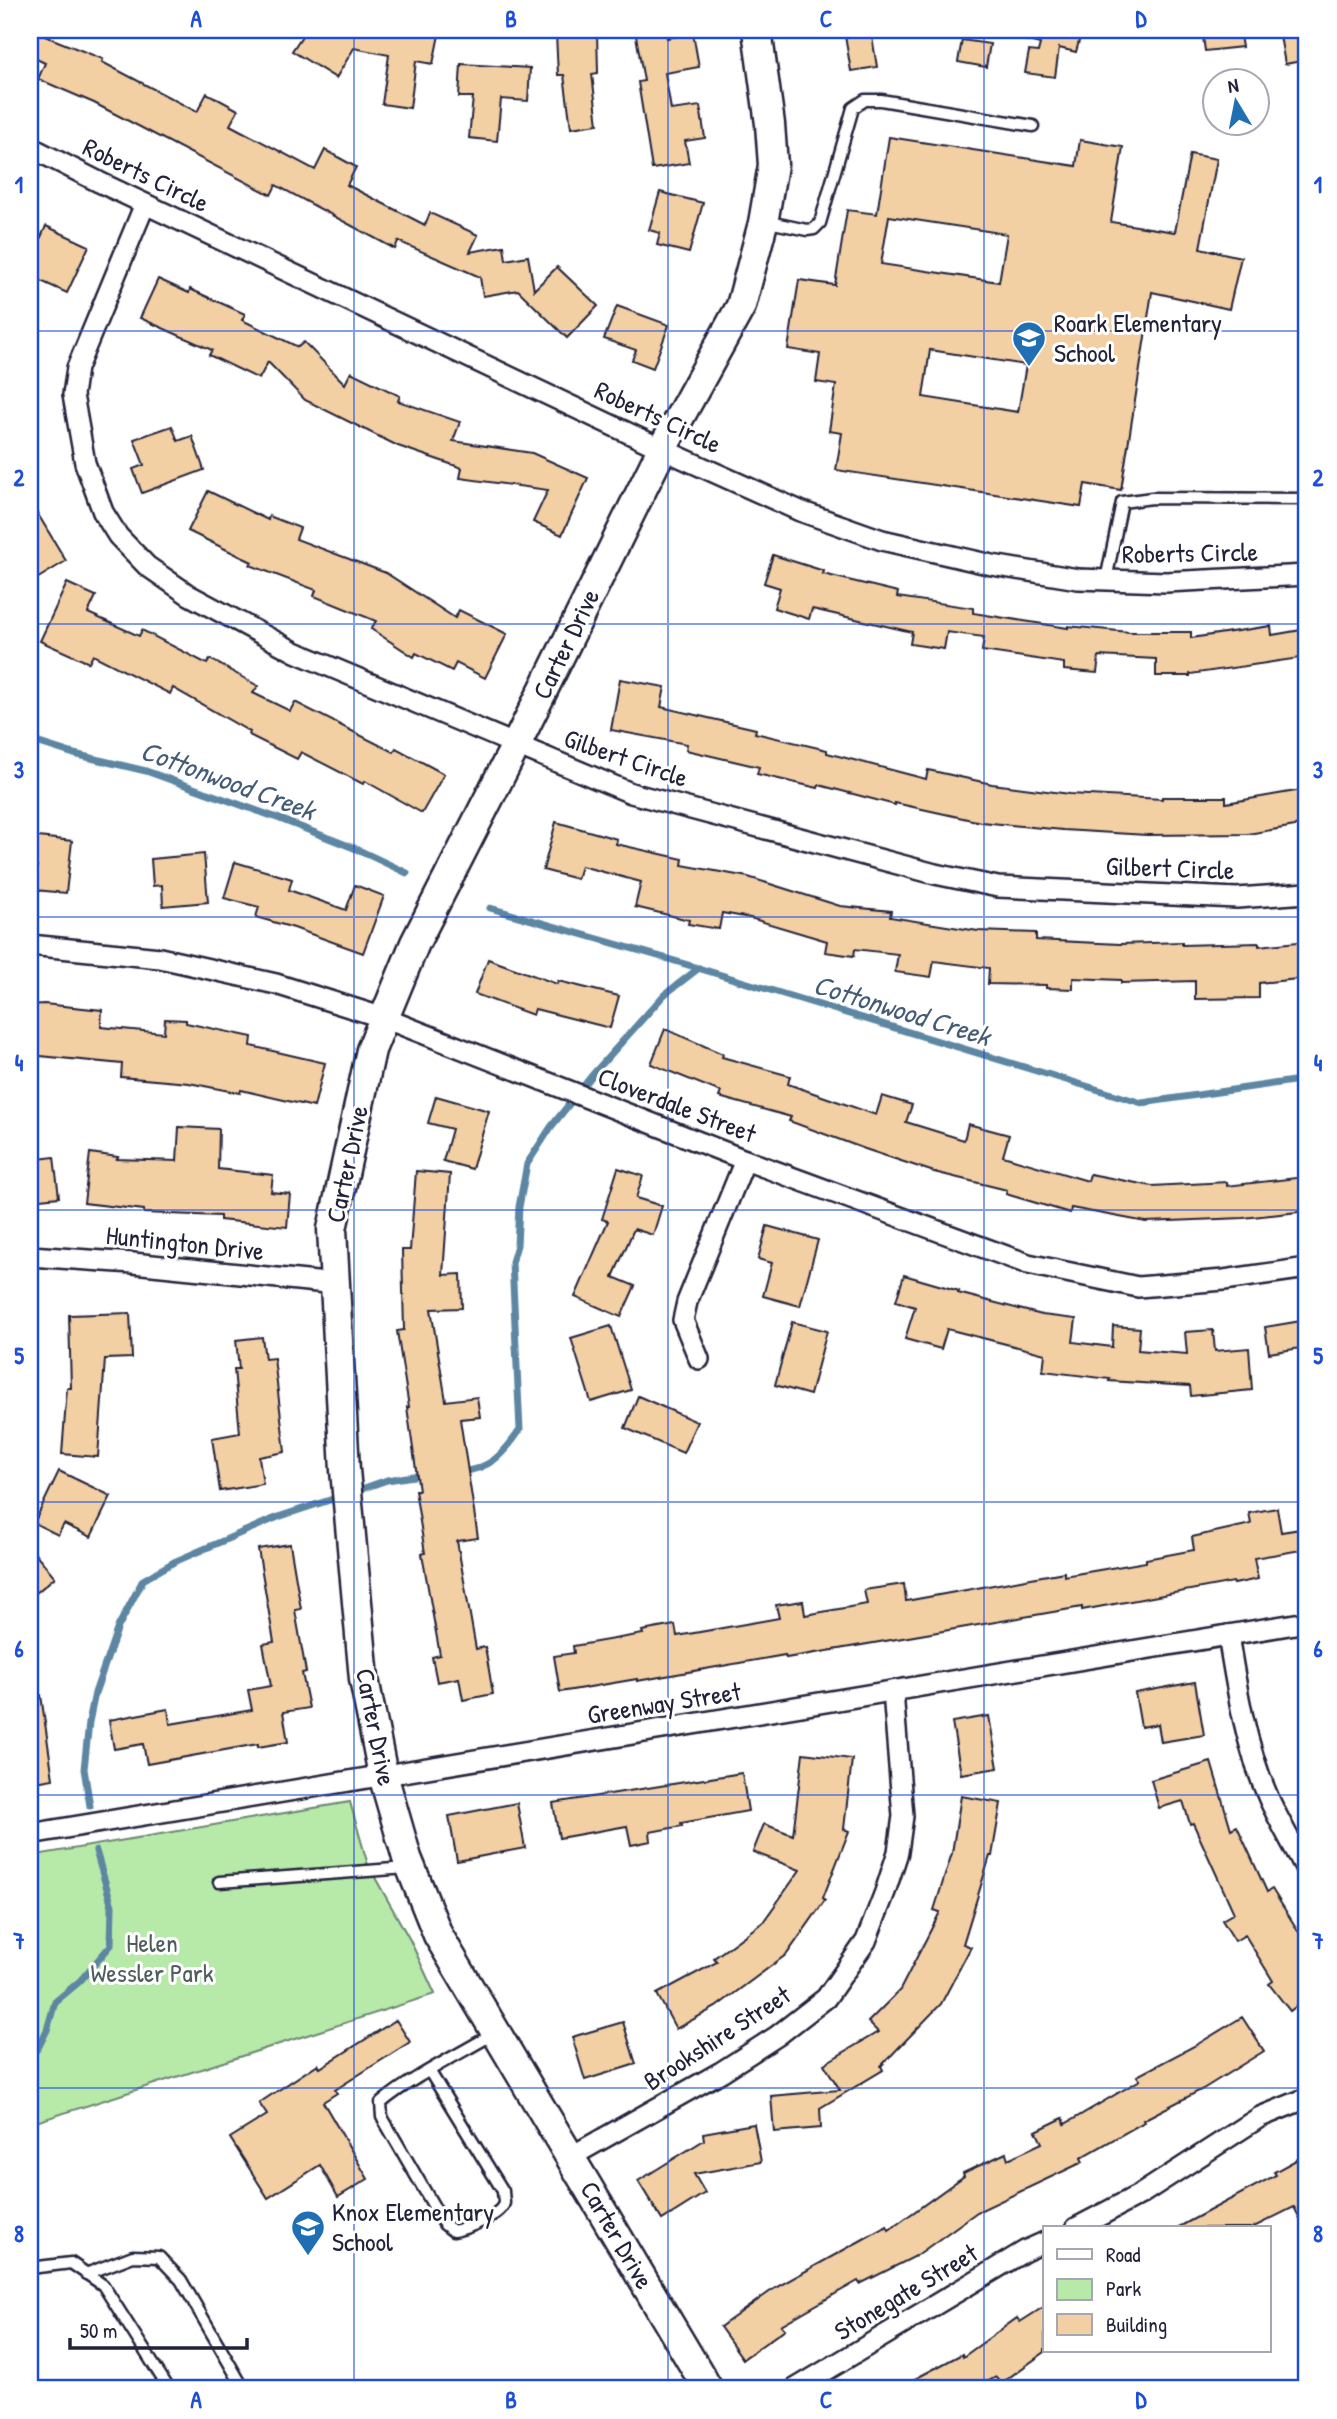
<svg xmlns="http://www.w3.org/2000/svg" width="1337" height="2419" viewBox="0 0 1337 2419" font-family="'Patrick Hand',sans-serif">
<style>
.green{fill:#b7e9a9;stroke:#6c8672;stroke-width:2}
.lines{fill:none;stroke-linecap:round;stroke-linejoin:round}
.stream{stroke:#5d86a2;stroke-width:7}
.building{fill:#f3cfa4;stroke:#22223b;stroke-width:2;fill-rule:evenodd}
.lane-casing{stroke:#22223b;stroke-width:15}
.street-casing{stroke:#22223b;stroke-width:24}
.secondary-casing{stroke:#22223b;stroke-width:33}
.lane{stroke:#fff;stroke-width:10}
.street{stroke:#fff;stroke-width:19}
.secondary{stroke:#fff;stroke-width:28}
.grid{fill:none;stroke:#1d4ed8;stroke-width:2;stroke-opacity:0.55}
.labels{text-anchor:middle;stroke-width:6;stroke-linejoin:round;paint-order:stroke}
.street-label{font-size:26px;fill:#22223b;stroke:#fff}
.poi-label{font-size:26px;fill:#22223b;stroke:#fff;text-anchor:start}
.park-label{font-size:26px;fill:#4f5e5c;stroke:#fff}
.water-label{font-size:28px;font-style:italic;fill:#455c77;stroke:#fff}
.neatline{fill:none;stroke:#1d4ed8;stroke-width:2.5}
.grid-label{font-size:23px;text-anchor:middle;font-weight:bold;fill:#1d4ed8}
</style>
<rect width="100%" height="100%" fill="#fff"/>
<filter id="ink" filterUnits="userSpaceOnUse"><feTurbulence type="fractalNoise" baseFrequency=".0143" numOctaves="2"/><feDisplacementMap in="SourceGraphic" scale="14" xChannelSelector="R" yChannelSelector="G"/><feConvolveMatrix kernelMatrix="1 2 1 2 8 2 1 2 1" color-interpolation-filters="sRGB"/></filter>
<g filter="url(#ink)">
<!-- green -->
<path class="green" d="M350 1802 368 1865 410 1940 435 1994 30 2124V1856Z"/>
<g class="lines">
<!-- stream -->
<g class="stream">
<path d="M30 740 74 754 146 771 280 819 354 848 407 873"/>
<path d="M490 908 665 958 1142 1103 1307 1079"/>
<path d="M459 1472C489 1470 504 1454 520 1430L512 1262 517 1245 519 1207 527 1164 551 1127 594 1073 664 995 699 968"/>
<path d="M353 1492 387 1480 427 1474"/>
<path d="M90 1806 84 1769 89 1722 95 1693 118 1627 143 1580 174 1562 278 1517 342 1496"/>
<path d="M30 2055 38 2048 47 2030 55 2002 80 1981 111 1945 112 1906 96 1851"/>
</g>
</g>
<!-- building -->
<g class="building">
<path d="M30 30 103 59 102 62 197 112 207 93 238 110 230 125 315 170 325 150 356 167 347 185 425 225 430 213 478 235 470 252 504 246 506 260 528 256 534 290 557 267 598 306 567 338 518 290 483 296 480 277 398 241 395 249 276 185 271 195 94 103 38 79 45 63 30 56Z"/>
<path d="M306 30H440L433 64 416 61 410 108 382 104 389 55 354 48 336 78 292 51Z"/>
<path d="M635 30H666L667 38 693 33 699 67 665 73 671 110 700 106 705 138 685 141 689 163 652 169 638 82 644 81Z"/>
<path d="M844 30H871L877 67 851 71Z"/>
<path d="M1013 30H1082L1076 52 1059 48 1055 77 1025 73 1029 51 1038 52 1040 44 1012 37Z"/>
<path d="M1202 30H1239L1242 47 1205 51Z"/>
<path d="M1279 30H1307V60L1285 64Z"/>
<path d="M597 32 598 73 592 74 598 124 571 128 564 75H558L556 34Z"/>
<path d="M962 40 990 44 986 67 958 62Z"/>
<path d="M461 64 530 68 528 101 501 99 497 141 469 138 473 97H459Z"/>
<path d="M889 137 1076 166 1080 140 1123 147 1111 222 1175 232 1190 154 1217 159 1200 248 1241 257 1229 309 1152 292 1121 490 1085 484 1081 507 836 470 842 433 829 431 836 385 816 382 820 354 788 349 799 280 835 285 847 210 877 214ZM889 216 1007 234 999 282 881 264ZM930 350 1026 365 1018 412 923 397Z"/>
<path d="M660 192 703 203 689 253 657 245 660 233 649 230Z"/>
<path d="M46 226 89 246 67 293 30 276V261Z"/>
<path d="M158 279 189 293 190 289 245 314 242 320 298 347 304 342 345 384 351 372 400 396 398 401 460 422 453 441 532 453 588 478 562 535 533 522 548 490 460 478 462 468 398 446 305 400 268 362 259 379 209 355 212 350 140 318Z"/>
<path d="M617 306 669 325 653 368 632 360 636 350 604 339Z"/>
<path d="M172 426 178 441 192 436 204 470 142 493 133 469 144 465 134 439Z"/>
<path d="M208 491 268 520 269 516 300 528 296 539 386 573 455 618 459 610 507 634 485 678 456 663 452 671 416 653 414 657 371 629 376 621 314 596 316 590 250 565 252 562 188 531Z"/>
<path d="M30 501 66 561 30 583Z"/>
<path d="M773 555 824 571 823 574 898 592 897 597 973 608V613L1068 628V626L1129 632H1191V638L1271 626 1272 635 1307 629V657L1190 674V676H1156V659L1099 656 1097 673 1064 670V663L982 651 984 637 947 632 944 649 910 644 912 632 812 609 809 619 774 608 780 588 764 583Z"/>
<path d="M67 583 96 596 88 613 139 636 142 630 207 664 210 659 258 686 253 693 290 711 295 702 393 752 396 748 444 774 422 813 365 781 363 784 301 752 297 759 249 735 250 732 173 688 170 694 93 655 89 663 40 641Z"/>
<path d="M620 679 665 687 661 707 756 729 755 733 827 750V753L926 779 928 770 992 784 1070 794 1162 799V797H1226V803L1302 790 1307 824 1248 834 1147 835 1063 830 981 822 895 803V805L819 785 818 788 757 774 759 767 686 750 687 744 611 730Z"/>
<path d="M556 822 617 839 616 844 683 859 682 865 748 877 840 906 891 911 890 917 978 931 1036 933V940L1120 944 1182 942V945L1259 943V946L1307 941V978L1259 983V998L1195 999V981L1121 983V980L1073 978V989L1046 988V985L988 984 989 968 934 961 931 977 895 972 898 954 855 949 854 956 825 952 827 941 750 918 722 913 719 929 688 924 689 920 635 907 641 882 581 866 577 879 543 870Z"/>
<path d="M30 836 72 841 66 893 35 890 37 866 30 865Z"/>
<path d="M204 854 208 902 163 906 162 885 153 886 151 859Z"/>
<path d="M235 862 292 879 289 890 346 910 355 885 384 896 363 953 294 928 256 917 259 907 224 898Z"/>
<path d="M488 959 557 984 558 981 619 996 610 1028 535 1009 533 1015 475 994Z"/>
<path d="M44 1004 102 1010 101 1027 164 1033 165 1019 186 1020V1023L252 1037 251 1046 325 1063 314 1107 241 1090 240 1093 189 1083 121 1077 122 1064 30 1055V1005Z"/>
<path d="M665 1029 723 1054 722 1057 790 1076 788 1084 876 1115 882 1096 912 1105 906 1122 964 1140 968 1124 1009 1135 1003 1156 1088 1181 1090 1174 1152 1186 1227 1182V1186L1304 1177 1307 1211 1243 1218 1146 1222 1071 1208 1070 1213 1006 1194 1007 1190 934 1172 865 1149 789 1121 791 1117 719 1097 721 1092 651 1064Z"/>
<path d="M436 1096 489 1111 472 1169 443 1161 452 1129 428 1123Z"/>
<path d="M179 1127 219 1129 218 1169 273 1175 271 1192 290 1194 287 1227 220 1220V1216L144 1213V1210L84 1203 90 1153 118 1157 117 1159 177 1161Z"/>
<path d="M54 1157 59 1197 30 1200V1160Z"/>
<path d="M618 1168 643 1176 636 1198 662 1206 653 1235 634 1229 613 1277 635 1286 621 1317 575 1297 608 1221 602 1219Z"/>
<path d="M416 1171 450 1174 443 1275 461 1274 462 1308 431 1309 446 1401 477 1397 480 1417 460 1419 478 1538 457 1541 476 1649 485 1647 493 1694 463 1700 459 1678 437 1682 432 1657 440 1655 422 1554 425 1553 415 1490H419L407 1407H409L397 1331 404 1330 402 1250H410Z"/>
<path d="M767 1226 818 1240 800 1306 763 1296 772 1263 758 1259Z"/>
<path d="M904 1275 959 1291 958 1293 1042 1315 1076 1319 1073 1342 1112 1347 1113 1326 1140 1328 1138 1350 1187 1354 1185 1332 1213 1330 1215 1351 1249 1348 1252 1390 1191 1396 1190 1386 1109 1381 1110 1379 1043 1371 1045 1354 947 1329 941 1349 905 1339 915 1307 896 1301Z"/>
<path d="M130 1313 132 1358 105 1359 98 1457 62 1454 67 1388H71L69 1315Z"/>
<path d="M1307 1320V1347L1269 1353 1265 1327Z"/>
<path d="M792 1322 827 1331 810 1395 775 1385Z"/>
<path d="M611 1326 631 1390 591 1402 571 1338Z"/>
<path d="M262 1337 265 1359 274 1358 285 1452 259 1457 263 1484 220 1491 212 1438 240 1433 234 1369H239L236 1340Z"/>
<path d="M638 1396 697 1422 683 1453 625 1428Z"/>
<path d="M59 1471 111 1496 91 1537 64 1524 58 1535 34 1523Z"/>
<path d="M1277 1508 1281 1532 1307 1528V1549L1254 1558 1258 1579 1234 1584 1233 1582 1082 1610V1607L786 1658 785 1655 637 1681V1679L560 1692 554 1656 574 1653 573 1646 643 1634 642 1631 675 1625 677 1636 779 1618 776 1605 803 1601 805 1615 867 1604 864 1590 904 1584 906 1601 1064 1572V1576L1146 1562V1559L1194 1550 1192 1537 1251 1524 1249 1513Z"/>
<path d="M290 1544 301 1609 295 1610 306 1672 302 1673 309 1708 283 1712 288 1742 258 1747V1744L147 1764 143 1744 114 1749 109 1720 168 1709 170 1724 252 1710 248 1690 271 1686 263 1644 274 1642 258 1549Z"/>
<path d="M30 1547 55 1577 30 1598Z"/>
<path d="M1195 1682 1204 1735 1161 1742 1158 1724 1141 1727 1135 1693Z"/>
<path d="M41 1695 53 1779 30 1783V1696Z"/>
<path d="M989 1716 998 1768 961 1774 952 1722Z"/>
<path d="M803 1753 852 1759 844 1829 849 1831 823 1898 825 1900 787 1954 716 2007 676 2029 657 1994 717 1962 714 1958 763 1922 800 1870 753 1852 764 1824 793 1835Z"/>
<path d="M1211 1762 1231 1829 1237 1826 1267 1892 1272 1889 1307 1945V1998L1290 2011 1269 1984 1273 1981 1245 1935 1235 1941 1222 1920 1234 1913 1193 1823 1190 1824 1183 1801 1159 1808 1151 1780Z"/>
<path d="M742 1773 748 1811 681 1823 682 1826 650 1832 651 1841 631 1845 627 1826 559 1838 553 1803Z"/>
<path d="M961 1796 1001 1803 992 1856H990L963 1944 971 1947 941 2004 881 2066 883 2070 820 2108 821 2128 774 2132 771 2096 840 2090 824 2064 878 2032 868 2022 900 1990 940 1912 934 1910 952 1853Z"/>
<path d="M517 1803 525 1848 457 1861 449 1816Z"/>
<path d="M1242 2017 1264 2051 1203 2089 1143 2120 1144 2122 1081 2158 1083 2162 977 2212 916 2256 860 2284 858 2281 781 2325 785 2329 743 2359 720 2327 775 2288 887 2226 889 2230 964 2176 963 2173 1006 2153 1008 2159 1042 2143 1036 2131 1063 2118 1065 2124 1140 2080 1137 2076 1198 2044Z"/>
<path d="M396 2020 410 2042 335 2090 337 2093 323 2102 368 2179 338 2197 320 2165 268 2198 230 2138 267 2115 259 2103 318 2064 320 2068Z"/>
<path d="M623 2022 636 2064 585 2080 572 2037Z"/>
<path d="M754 2124 761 2162 694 2174 705 2193 662 2220 638 2181 704 2140 703 2133Z"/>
<path d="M1307 2154V2232L1294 2207 1252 2228H1177L1276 2175 1274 2172Z"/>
<path d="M1045 2306V2352L1000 2384 996 2377 974 2389H896L962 2354 963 2357 1017 2318 1020 2322Z"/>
</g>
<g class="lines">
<!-- lane casing -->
<g class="lane-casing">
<g id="lane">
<path d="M764 221 807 230 814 229 820 223 853 108 865 100H881L1033 126"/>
<path d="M1106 580 1122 502 1152 498 1307 499"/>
<path d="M219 1882 407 1868"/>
<path d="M430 2072 503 2191C503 2194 504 2200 504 2203 501 2216 465 2229 453 2231L444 2224 382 2117 381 2103C412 2077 458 2055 493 2034"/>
<path d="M30 2268 71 2263 103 2285 169 2389"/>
<path d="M86 2274 133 2256 159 2257 181 2280 244 2389"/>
</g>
</g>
<!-- street casing -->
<g class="street-casing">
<g id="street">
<path d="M30 147 99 182 662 449 800 511 882 540 992 565 1078 579 1166 582 1307 575"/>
<path d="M145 204 77 368 73 395 85 463 103 512 118 536 147 566 189 595 295 652 631 793 935 874 998 887 1237 898 1307 893"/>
<path d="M30 945 160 958 276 984 384 1018 745 1160 1028 1264 1138 1287 1224 1280 1307 1268"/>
<path d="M30 1256 133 1263 336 1284"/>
<path d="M699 1359 683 1320 687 1302 745 1160"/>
<path d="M1228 1635C1237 1691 1246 1747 1269 1799 1280 1823 1294 1847 1307 1871"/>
<path d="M30 1834 1307 1622"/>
<path d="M572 2156 721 2072 777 2036 826 1998 866 1941 885 1892 898 1852 903 1816 893 1692"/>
<path d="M1076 2228 1141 2194 1260 2117 1307 2098"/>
<path d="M795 2389 1025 2251 1045 2242"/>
</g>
</g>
<!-- secondary casing -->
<g class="secondary-casing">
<path id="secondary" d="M708 2389 438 1935 407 1858 383 1775 364 1679 345 1470 332 1229 371 1050 415 943 516 745 662 449 741 306 763 223 773 165 770 124 757 30"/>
</g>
<!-- lane -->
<use href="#lane" class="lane"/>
<!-- street -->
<use href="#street" class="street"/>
<!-- secondary -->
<use href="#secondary" class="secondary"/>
</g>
</g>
<!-- grid -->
<path class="grid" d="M354 30V2389M668 30V2389M984 30V2389M30 331H1307M30 624H1307M30 917H1307M30 1210H1307M30 1502H1307M30 1795H1307M30 2088H1307"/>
<!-- icons -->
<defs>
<g id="school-pin" transform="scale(1.75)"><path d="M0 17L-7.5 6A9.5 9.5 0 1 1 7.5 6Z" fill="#1f6fb2" stroke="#fff"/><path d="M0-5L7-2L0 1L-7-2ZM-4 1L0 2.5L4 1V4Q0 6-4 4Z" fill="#fff"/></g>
</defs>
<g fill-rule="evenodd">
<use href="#school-pin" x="1029" y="338"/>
<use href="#school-pin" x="308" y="2227"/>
</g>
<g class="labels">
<!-- street labels -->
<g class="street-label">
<text transform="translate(146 175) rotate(26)" y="9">Roberts Circle</text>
<text transform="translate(658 417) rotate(25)" y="9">Roberts Circle</text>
<text transform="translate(1190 553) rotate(-1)" y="9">Roberts Circle</text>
<text transform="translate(566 644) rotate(-64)" y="9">Carter Drive</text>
<text transform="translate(626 758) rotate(19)" y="9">Gilbert Circle</text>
<text transform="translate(1170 868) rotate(2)" y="9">Gilbert Circle</text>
<text transform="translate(677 1105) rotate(21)" y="9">Cloverdale Street</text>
<text transform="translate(347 1164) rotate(-78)" y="9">Carter Drive</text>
<text transform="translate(185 1243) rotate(6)" y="9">Huntington Drive</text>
<text transform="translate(664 1703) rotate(-9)" y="9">Greenway Street</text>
<text transform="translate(376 1727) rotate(79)" y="9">Carter Drive</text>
<text transform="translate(717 2038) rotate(-33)" y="9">Brookshire Street</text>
<text transform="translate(617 2235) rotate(60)" y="9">Carter Drive</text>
<text transform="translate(906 2292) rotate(-31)" y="9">Stonegate Street</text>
</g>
<!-- poi labels -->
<g class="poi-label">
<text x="1054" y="332">Roark Elementary<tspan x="1054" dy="30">School</tspan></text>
<text x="332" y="2221">Knox Elementary<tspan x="332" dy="30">School</tspan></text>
</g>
<!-- park labels -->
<g class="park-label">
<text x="152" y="1952">Helen<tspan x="152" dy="30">Wessler Park</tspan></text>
</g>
<!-- water labels -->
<g class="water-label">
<text transform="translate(228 780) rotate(20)" y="10">Cottonwood Creek</text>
<text transform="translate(902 1010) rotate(17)" y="10">Cottonwood Creek</text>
</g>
</g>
<!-- margin -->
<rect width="1337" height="2419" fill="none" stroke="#fff" stroke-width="77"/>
<!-- legend -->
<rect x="1043" y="2226" width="228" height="126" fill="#ffffff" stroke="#a7a7b1" stroke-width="2"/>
<rect x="1057" y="2249" width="35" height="10" fill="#ffffff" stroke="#a7a7b1" stroke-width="2"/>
<text x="1106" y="2262" font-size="21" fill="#22223b">Road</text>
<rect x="1057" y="2279" width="35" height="21" fill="#b7e9a9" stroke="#a7a7b1" stroke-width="2"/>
<text x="1106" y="2296" font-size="21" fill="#22223b">Park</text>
<rect x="1057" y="2314" width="35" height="21" fill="#f3cfa4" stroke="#a7a7b1" stroke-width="2"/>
<text x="1106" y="2332" font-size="21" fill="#22223b">Building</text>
<!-- north arrow -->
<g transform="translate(1236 102) rotate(350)"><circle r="33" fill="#ffffff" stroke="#a7a7b1" stroke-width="2"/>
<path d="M0-5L12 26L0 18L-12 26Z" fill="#1f6fb2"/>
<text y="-10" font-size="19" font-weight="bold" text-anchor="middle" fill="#22223b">N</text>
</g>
<!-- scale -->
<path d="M70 2338v10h177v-10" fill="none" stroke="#22223b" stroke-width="3.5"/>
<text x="80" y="2338" font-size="21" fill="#22223b" stroke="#ffffff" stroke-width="5" paint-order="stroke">50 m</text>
<rect x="38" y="38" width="1260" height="2342" class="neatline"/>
<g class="grid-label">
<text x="196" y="27">A</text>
<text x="511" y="27">B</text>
<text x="826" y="27">C</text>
<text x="1141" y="27">D</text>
<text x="19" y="193">1</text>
<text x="1318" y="193">1</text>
<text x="19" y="486">2</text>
<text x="1318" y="486">2</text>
<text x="19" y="778">3</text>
<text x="1318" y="778">3</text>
<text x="19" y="1071">4</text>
<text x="1318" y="1071">4</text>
<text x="19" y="1364">5</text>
<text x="1318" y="1364">5</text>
<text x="19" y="1657">6</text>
<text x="1318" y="1657">6</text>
<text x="19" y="1949">7</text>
<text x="1318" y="1949">7</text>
<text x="19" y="2242">8</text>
<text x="1318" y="2242">8</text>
<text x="196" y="2408">A</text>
<text x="511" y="2408">B</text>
<text x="826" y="2408">C</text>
<text x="1141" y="2408">D</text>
</g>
</svg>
